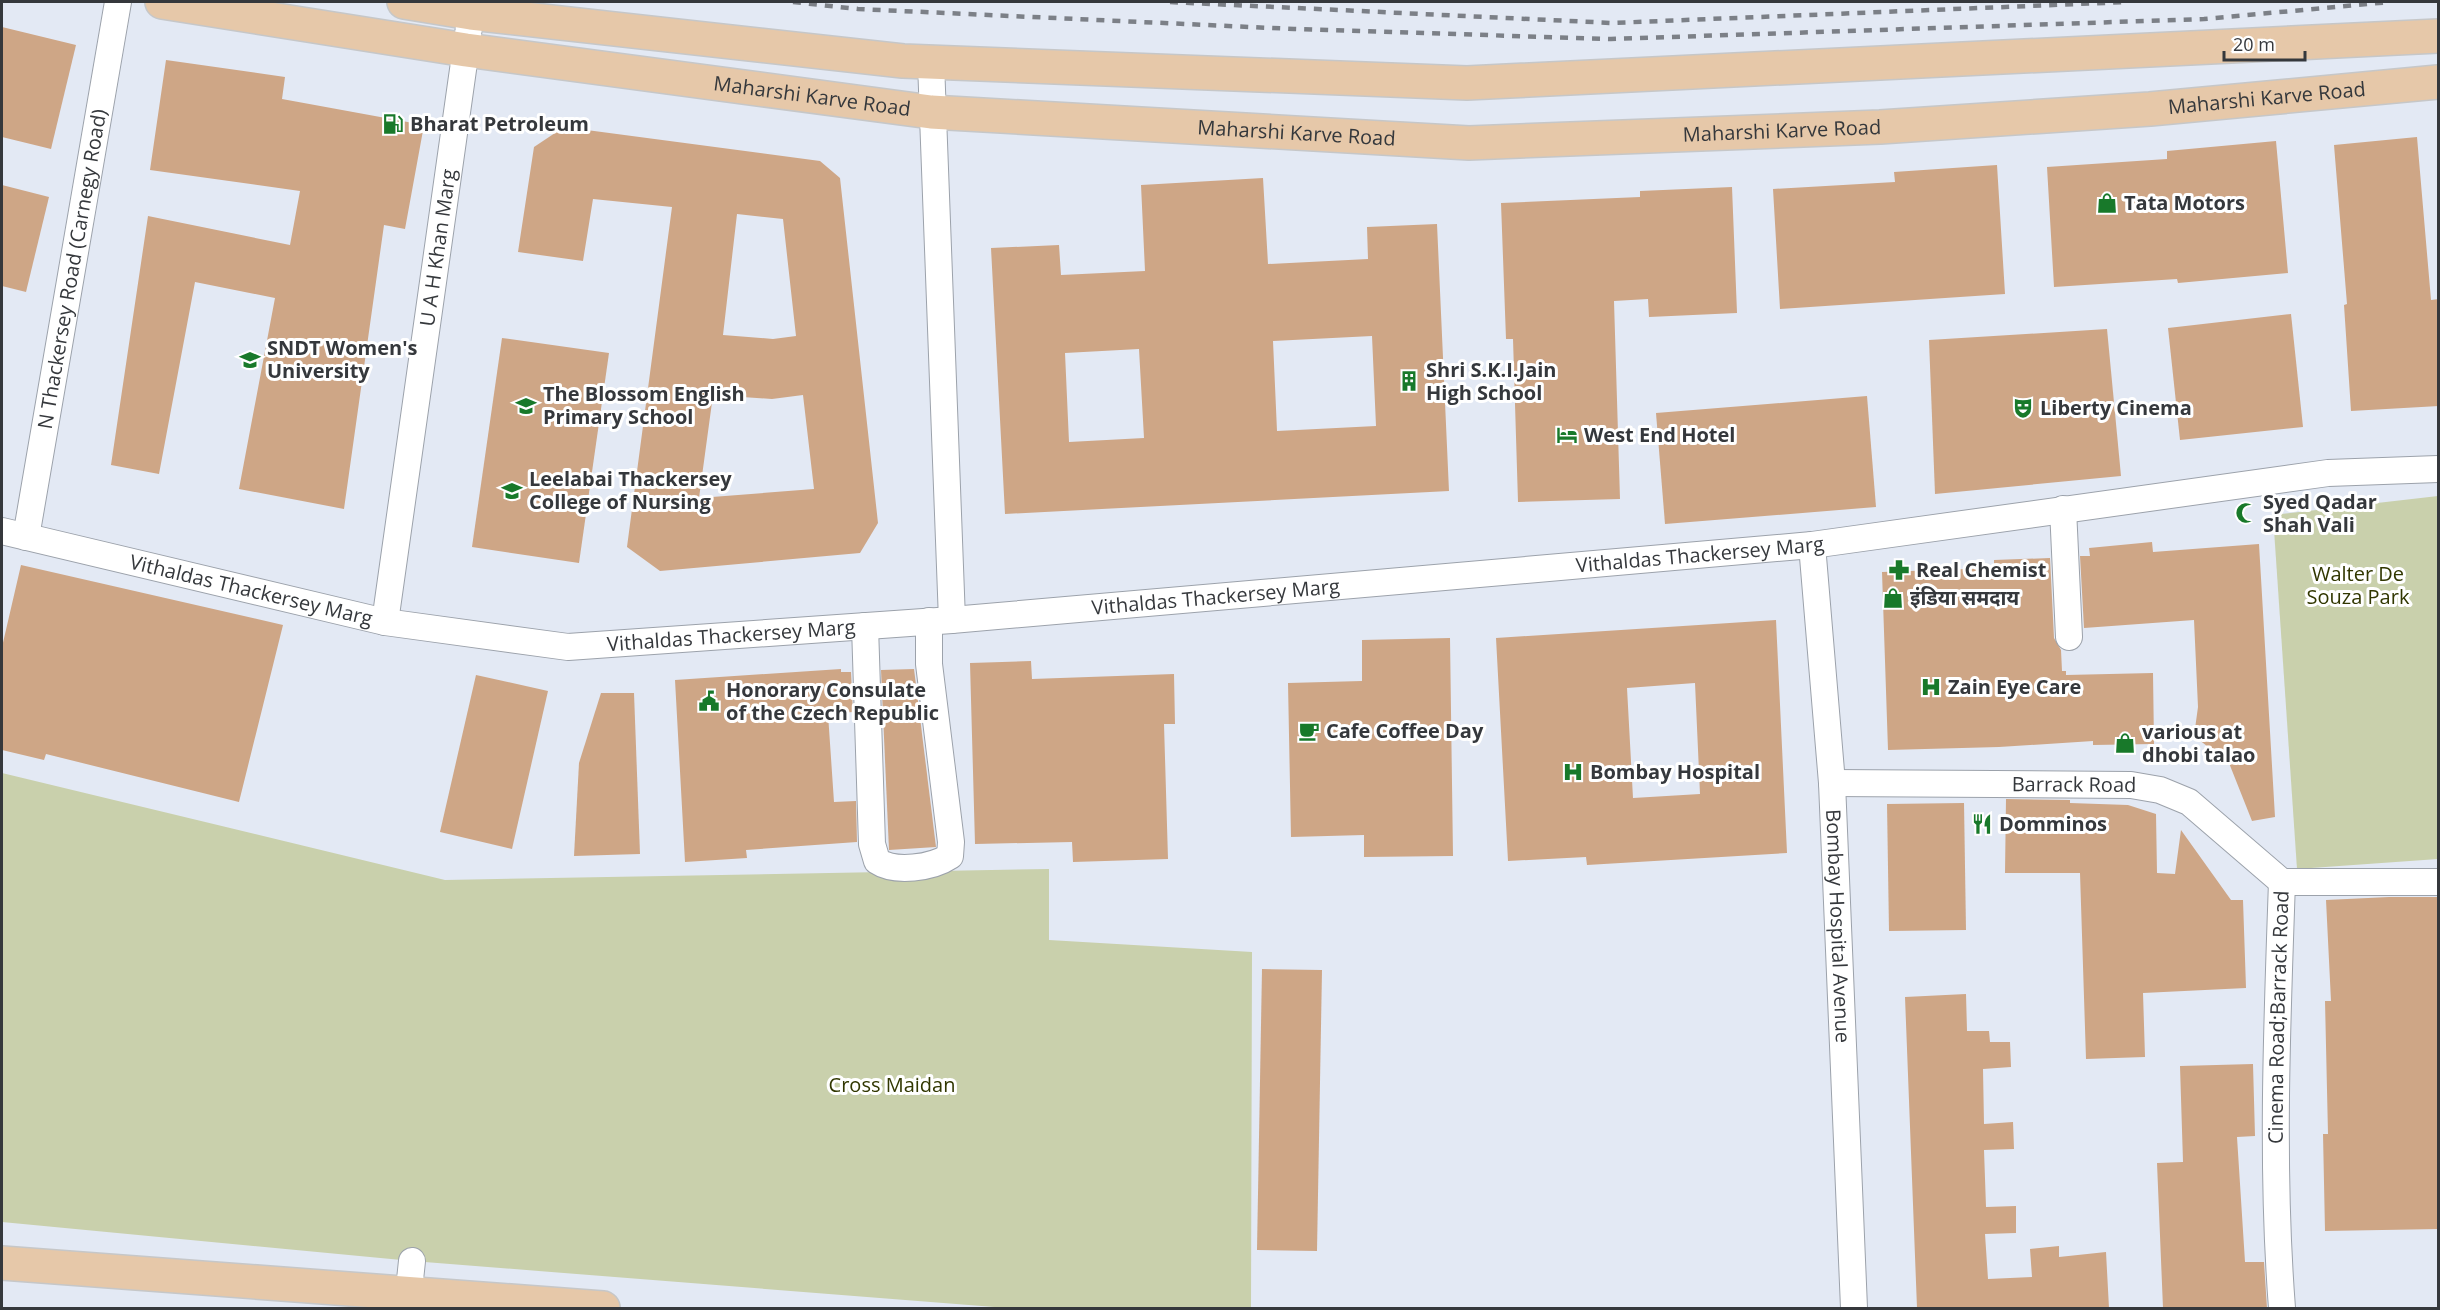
<svg xmlns="http://www.w3.org/2000/svg" width="2440" height="1310" viewBox="0 0 2440 1310" font-family="'Open Sans','Noto Sans Devanagari',sans-serif">
<style>
.green{fill:#c9d0ac}
.building{fill:#cea686;fill-rule:evenodd}
.lines{fill:none;stroke-linecap:round;stroke-linejoin:round}
.minor-casing{stroke:#9ca2ab;stroke-width:28}
.major-casing{stroke:#c6c7c8;stroke-width:36}
.minor{stroke:#fff;stroke-width:26}
.major{stroke:#e6c8a9;stroke-width:33}
.rail{stroke:#7c8087;stroke-width:4.5;stroke-dasharray:8 8;stroke-linecap:butt}
.labels{text-anchor:middle;stroke-width:6;stroke-linejoin:round;paint-order:stroke}
.street-label{font-size:20px;fill:#35383c;stroke:#fff}
.poi-label{font-size:20px;font-weight:bold;fill:#35383c;stroke:#fff;text-anchor:start}
.park-label{font-size:20px;fill:#313700;stroke:#fff}
</style>
<rect width="100%" height="100%" fill="#e3e9f4"/>
<!-- green -->
<g class="green">
<path d="M2438 496V859L2297 869 2273 515Z"/>
<path d="M2 773 445 880 1049 869V940L1252 952 1251 1308H1007L412 1261 2 1222Z"/>
</g>
<!-- building -->
<g class="building">
<path d="M2 27 76 45 51 149 2 137Z"/>
<path d="M166 60 285 77 282 99 424 125 405 229 384 225 344 509 239 489 275 298 195 282 159 474 111 465 148 216 290 245 300 191 150 170Z"/>
<path d="M564 127 820 161 840 178 878 523 860 553 660 571 627 547 672 207 593 199 583 261 518 252 534 147ZM737 214 783 219 796 336 773 339 723 335ZM713 395 772 399 803 395 814 489 699 498Z"/>
<path d="M2417 137 2431 300 2439 299V406L2351 411 2344 305 2347 304 2334 145Z"/>
<path d="M2276 141 2288 273 2178 283 2177 279 2054 287 2047 167 2167 159V151Z"/>
<path d="M1997 165 2005 294 1780 309 1773 189 1895 182 1894 172Z"/>
<path d="M1263 178 1268 264 1368 259 1367 227 1437 224 1449 491 1005 514 991 248 1059 245 1061 275 1145 271 1141 185ZM1372 336 1376 426 1277 431 1273 341ZM1139 349 1144 438 1069 442 1065 353Z"/>
<path d="M2 185 49 197 26 292 2 286Z"/>
<path d="M1732 187 1737 313 1649 317 1648 299 1614 301 1620 499 1518 502 1513 339H1506L1501 203 1640 197V191Z"/>
<path d="M2291 314 2303 427 2180 440 2168 328Z"/>
<path d="M2107 329 2121 476 1935 494 1929 340Z"/>
<path d="M502 338 609 353 579 563 472 547Z"/>
<path d="M1867 396 1876 507 1665 524 1656 413Z"/>
<path d="M2152 542 2153 552 2259 544 2275 817 2252 821 2229 763 2194 736 2198 707 2194 620 2084 628 2080 556H2090L2089 548Z"/>
<path d="M2050 558 2054 638 2061 650 2062 671H2066V675L2153 673 2154 744 2093 745V741L1999 747 1888 750 1882 572 1994 568V560Z"/>
<path d="M21 565 283 625 239 802 46 754 44 760 2 750V647Z"/>
<path d="M1776 620 1787 853 1587 865 1586 857 1508 861 1496 638ZM1695 683 1700 794 1633 798 1627 688Z"/>
<path d="M1450 638 1453 856 1364 857V835L1291 837 1288 683 1362 681V640Z"/>
<path d="M1031 661 1032 679 1174 674 1175 724H1164L1168 859 1073 862 1072 842 975 844 970 663Z"/>
<path d="M841 669V672H851L853 712 828 714 834 802 856 801 857 842 746 850 747 858 685 862 675 680Z"/>
<path d="M914 669 936 847 889 850 881 670Z"/>
<path d="M476 675 548 691 512 849 440 832Z"/>
<path d="M601 693H634L640 854 574 856 579 763Z"/>
<path d="M2006 799 2070 800V803L2128 805 2156 814 2157 873 2175 874 2181 830 2231 900H2243L2246 988 2143 993 2145 1057 2086 1059 2080 873H2005Z"/>
<path d="M1964 803 1966 930 1889 931 1887 804Z"/>
<path d="M2389 897H2439V1229L2325 1231 2323 1134H2328L2325 1001H2331L2326 900Z"/>
<path d="M1262 969 1322 970 1317 1251 1257 1250Z"/>
<path d="M1966 994 1967 1031H1989L1990 1042H2010L2011 1067 1983 1069 1984 1124 2013 1122 2014 1149 1984 1150 1986 1207 2016 1206V1233L1985 1234 1988 1279 2032 1277 2030 1249 2059 1246V1257L2106 1252 2109 1308H1917L1905 997Z"/>
<path d="M2253 1064 2255 1136 2237 1137 2245 1262H2264L2267 1308H2163L2157 1163 2183 1162 2180 1066Z"/>
</g>
<g class="lines">
<!-- minor casing -->
<g class="minor-casing">
<g id="minor">
<path d="M931 63 952 620"/>
<path d="M2063 509 2069 637"/>
<path id="s1" d="M2 531 385 622 568 647 952 620 1812 545 2328 473 2438 469"/>
<path id="s2" d="M26 537 118 2"/>
<path id="s3" d="M1812 545 1832 783 1854 1308"/>
<path id="s4" d="M385 622 471 13"/>
<path d="M865 626 872 844 877 861C895 873 932 868 950 856L951 842 929 664V621"/>
<path id="s5" d="M1832 783 2131 785 2160 790 2189 802 2282 882"/>
<path d="M2282 882H2438"/>
<path d="M407 1308 412 1261"/>
<path id="s6" d="M2282 1308C2271 1167 2277 1024 2282 882"/>
</g>
</g>
<!-- major casing -->
<g class="major-casing">
<g id="major">
<path id="s7" d="M162 2 466 50 931 112 1469 143 1880 127 2150 109 2438 82"/>
<path d="M404 2 471 13 903 61 1467 83 2438 36"/>
<path d="M2 1263 603 1308"/>
</g>
</g>
<!-- minor -->
<use href="#minor" class="minor"/>
<!-- major -->
<use href="#major" class="major"/>
<!-- rail -->
<g class="rail">
<path d="M793 2 858 9 1294 29 1611 39 2204 19 2390 2"/>
<path d="M1170 2 1612 23 2127 2"/>
</g>
</g>
<!-- icons -->
<defs>
<g id="fuel-bare" transform="scale(1.62)"><path d="M-5.5-6h7V0h2V4h1.3V-2.5L3-4.5l.8-.8L6-3V5H2.5V1h-1V6h-7ZM-4.2-4.7v3.2H.2V-4.7Z" fill="#18792a" stroke="#fff" stroke-width="2.5" paint-order="stroke"/></g>
<g id="shop-bare" transform="scale(1.62)"><path d="M-5-2.5h2.3a2.7 3.5 0 0 1 5.4 0H5L5.5 6h-11ZM-1.5-2.5h3a1.5 2.3 0 0 0-3 0Z" fill="#18792a" stroke="#fff" stroke-width="2.5" paint-order="stroke"/></g>
<g id="university-bare" transform="scale(1.62)"><path d="M0-5L7-2L0 1L-7-2ZM-4 1L0 2.5L4 1V4Q0 6-4 4Z" fill="#18792a" stroke="#fff" stroke-width="2.5" paint-order="stroke"/></g>
<g id="building-bare" transform="scale(1.62)"><path d="M-4-6H4V6H1V3H-1V6H-4ZM-2.5-4.3h1.7v1.8h-1.7ZM.8-4.3h1.7v1.8H.8ZM-2.5-1h1.7V.8h-1.7ZM.8-1h1.7V.8H.8Z" fill="#18792a" stroke="#fff" stroke-width="2.5" paint-order="stroke"/></g>
<g id="school-bare" transform="scale(1.62)"><path d="M0-5L7-2L0 1L-7-2ZM-4 1L0 2.5L4 1V4Q0 6-4 4Z" fill="#18792a" stroke="#fff" stroke-width="2.5" paint-order="stroke"/></g>
<g id="theatre-bare" transform="scale(1.62)"><path d="M-5-5.5Q0-4 5-5.5V0Q5 5 0 6Q-5 5-5 0ZM-3.3-2.5H-1v1.5H-3.3ZM1-2.5H3.3v1.5H1ZM-2.8 1Q0 5.5 2.8 1Z" fill="#18792a" stroke="#fff" stroke-width="2.5" paint-order="stroke"/></g>
<g id="hotel-bare" transform="scale(1.62)"><path d="M-6-4.5h1.5V1H6V5H4.5V3h-9V5H-6ZM-4 0a1.8 1.8 0 1 1 3.6 0ZM.5 0V-2.5h3Q6-2.5 6 0Z" fill="#18792a" stroke="#fff" stroke-width="2.5" paint-order="stroke"/></g>
<g id="mosque-bare" transform="scale(1.62)"><path d="M3.5-4.9A6 6 0 1 0 3.5 4.9A5 5 0 1 1 3.5-4.9Z" fill="#18792a" stroke="#fff" stroke-width="2.5" paint-order="stroke"/></g>
<g id="pharmacy-bare" transform="scale(1.62)"><path d="M-2-6h4v4h4v4h-4v4h-4v-4h-4v-4h4Z" fill="#18792a" stroke="#fff" stroke-width="2.5" paint-order="stroke"/></g>
<g id="hospital-bare" transform="scale(1.62)"><path d="M-5-5h3v3.5h4V-5h3V5h-3V1.5h-4V5h-3Z" fill="#18792a" stroke="#fff" stroke-width="2.5" paint-order="stroke"/></g>
<g id="civic-bare" transform="scale(1.62)"><path d="M-.6-6.5H3V-4.5H.6V-3L4-1V1h2V6H-6V1h2V-1L-.6-3ZM-1.2 2.5V6h2.4V2.5Z" fill="#18792a" stroke="#fff" stroke-width="2.5" paint-order="stroke"/></g>
<g id="cafe-bare" transform="scale(1.62)"><path d="M-5.5-4.5H6V0H3Q3 3.5 0 3.5H-2.5Q-5.5 3.5-5.5 0ZM3-3.2v2h1.7v-2ZM-6 4.5H4V6H-6Z" fill="#18792a" stroke="#fff" stroke-width="2.5" paint-order="stroke"/></g>
<g id="restaurant-bare" transform="scale(1.62)"><path d="M-5-6h1v4h1v-4h1v4h1v-4h1v5L-1.5 .5V6h-2V.5L-5-1ZM5-6V6H3V1.5H1.5Q1.5-4 5-6Z" fill="#18792a" stroke="#fff" stroke-width="2.5" paint-order="stroke"/></g>
</defs>
<g fill-rule="evenodd">
<use href="#fuel-bare" x="393" y="124"/>
<use href="#shop-bare" x="2107" y="203"/>
<use href="#university-bare" x="250" y="360"/>
<use href="#building-bare" x="1409" y="381"/>
<use href="#school-bare" x="526" y="406"/>
<use href="#theatre-bare" x="2023" y="408"/>
<use href="#hotel-bare" x="1567" y="435"/>
<use href="#university-bare" x="512" y="491"/>
<use href="#mosque-bare" x="2246" y="513"/>
<use href="#pharmacy-bare" x="1899" y="570"/>
<use href="#shop-bare" x="1893" y="598"/>
<use href="#hospital-bare" x="1931" y="687"/>
<use href="#civic-bare" x="709" y="701"/>
<use href="#cafe-bare" x="1309" y="731"/>
<use href="#shop-bare" x="2125" y="743"/>
<use href="#hospital-bare" x="1573" y="772"/>
<use href="#restaurant-bare" x="1982" y="824"/>
</g>
<g class="labels">
<!-- street labels -->
<g class="street-label">
<text dy="7" stroke="none"><textPath href="#s7" startOffset="657">Maharshi Karve Road</textPath></text>
<text dy="7" stroke="none"><textPath href="#s7" startOffset="2115">Maharshi Karve Road</textPath></text>
<text dy="7" stroke="none"><textPath href="#s7" startOffset="1629">Maharshi Karve Road</textPath></text>
<text dy="7" stroke="none"><textPath href="#s7" startOffset="1143">Maharshi Karve Road</textPath></text>
<text dy="7" stroke="none"><textPath href="#s4" startOffset="378">U A H Khan Marg</textPath></text>
<text dy="7" stroke="none"><textPath href="#s2" startOffset="272">N Thackersey Road (Carnegy Road)</textPath></text>
<text dy="7" stroke="none"><textPath href="#s1" startOffset="1714">Vithaldas Thackersey Marg</textPath></text>
<text dy="7" stroke="none"><textPath href="#s1" startOffset="256">Vithaldas Thackersey Marg</textPath></text>
<text dy="7" stroke="none"><textPath href="#s1" startOffset="1228">Vithaldas Thackersey Marg</textPath></text>
<text dy="7" stroke="none"><textPath href="#s1" startOffset="742">Vithaldas Thackersey Marg</textPath></text>
<text dy="7" stroke="none"><textPath href="#s5" startOffset="242">Barrack Road</textPath></text>
<text dy="7" stroke="none"><textPath href="#s3" startOffset="382">Bombay Hospital Avenue</textPath></text>
<text dy="7" stroke="none"><textPath href="#s6" startOffset="291">Cinema Road;Barrack Road</textPath></text>
</g>
<!-- poi labels -->
<g class="poi-label">
<text x="410" y="131">Bharat Petroleum</text>
<text x="2124" y="210">Tata Motors</text>
<text x="267" y="355">SNDT Women's<tspan x="267" dy="23">University</tspan></text>
<text x="1426" y="377">Shri S.K.I.Jain<tspan x="1426" dy="23">High School</tspan></text>
<text x="543" y="401">The Blossom English<tspan x="543" dy="23">Primary School</tspan></text>
<text x="2040" y="415">Liberty Cinema</text>
<text x="1584" y="442">West End Hotel</text>
<text x="529" y="486">Leelabai Thackersey<tspan x="529" dy="23">College of Nursing</tspan></text>
<text x="2263" y="509">Syed Qadar<tspan x="2263" dy="23">Shah Vali</tspan></text>
<text x="1916" y="577">Real Chemist</text>
<text x="1910" y="605">इंडिया समदाय</text>
<text x="1948" y="694">Zain Eye Care</text>
<text x="726" y="697">Honorary Consulate<tspan x="726" dy="23">of the Czech Republic</tspan></text>
<text x="1326" y="738">Cafe Coffee Day</text>
<text x="2142" y="739">various at<tspan x="2142" dy="23">dhobi talao</tspan></text>
<text x="1590" y="779">Bombay Hospital</text>
<text x="1999" y="831">Domminos</text>
</g>
<!-- park labels -->
<g class="park-label">
<text x="2358" y="581">Walter De<tspan x="2358" dy="23">Souza Park</tspan></text>
<text x="892" y="1092">Cross Maidan</text>
</g>
</g>
<!-- border -->
<rect width="2440" height="1310" fill="none" stroke="#35383c" stroke-width="6"/>
<!-- scale -->
<path d="M2224 51v9h81v-9" fill="none" stroke="#35383c" stroke-width="3"/>
<text x="2233" y="51" font-size="18" fill="#35383c" stroke="#ffffff" stroke-width="4.5" paint-order="stroke">20 m</text>
</svg>
